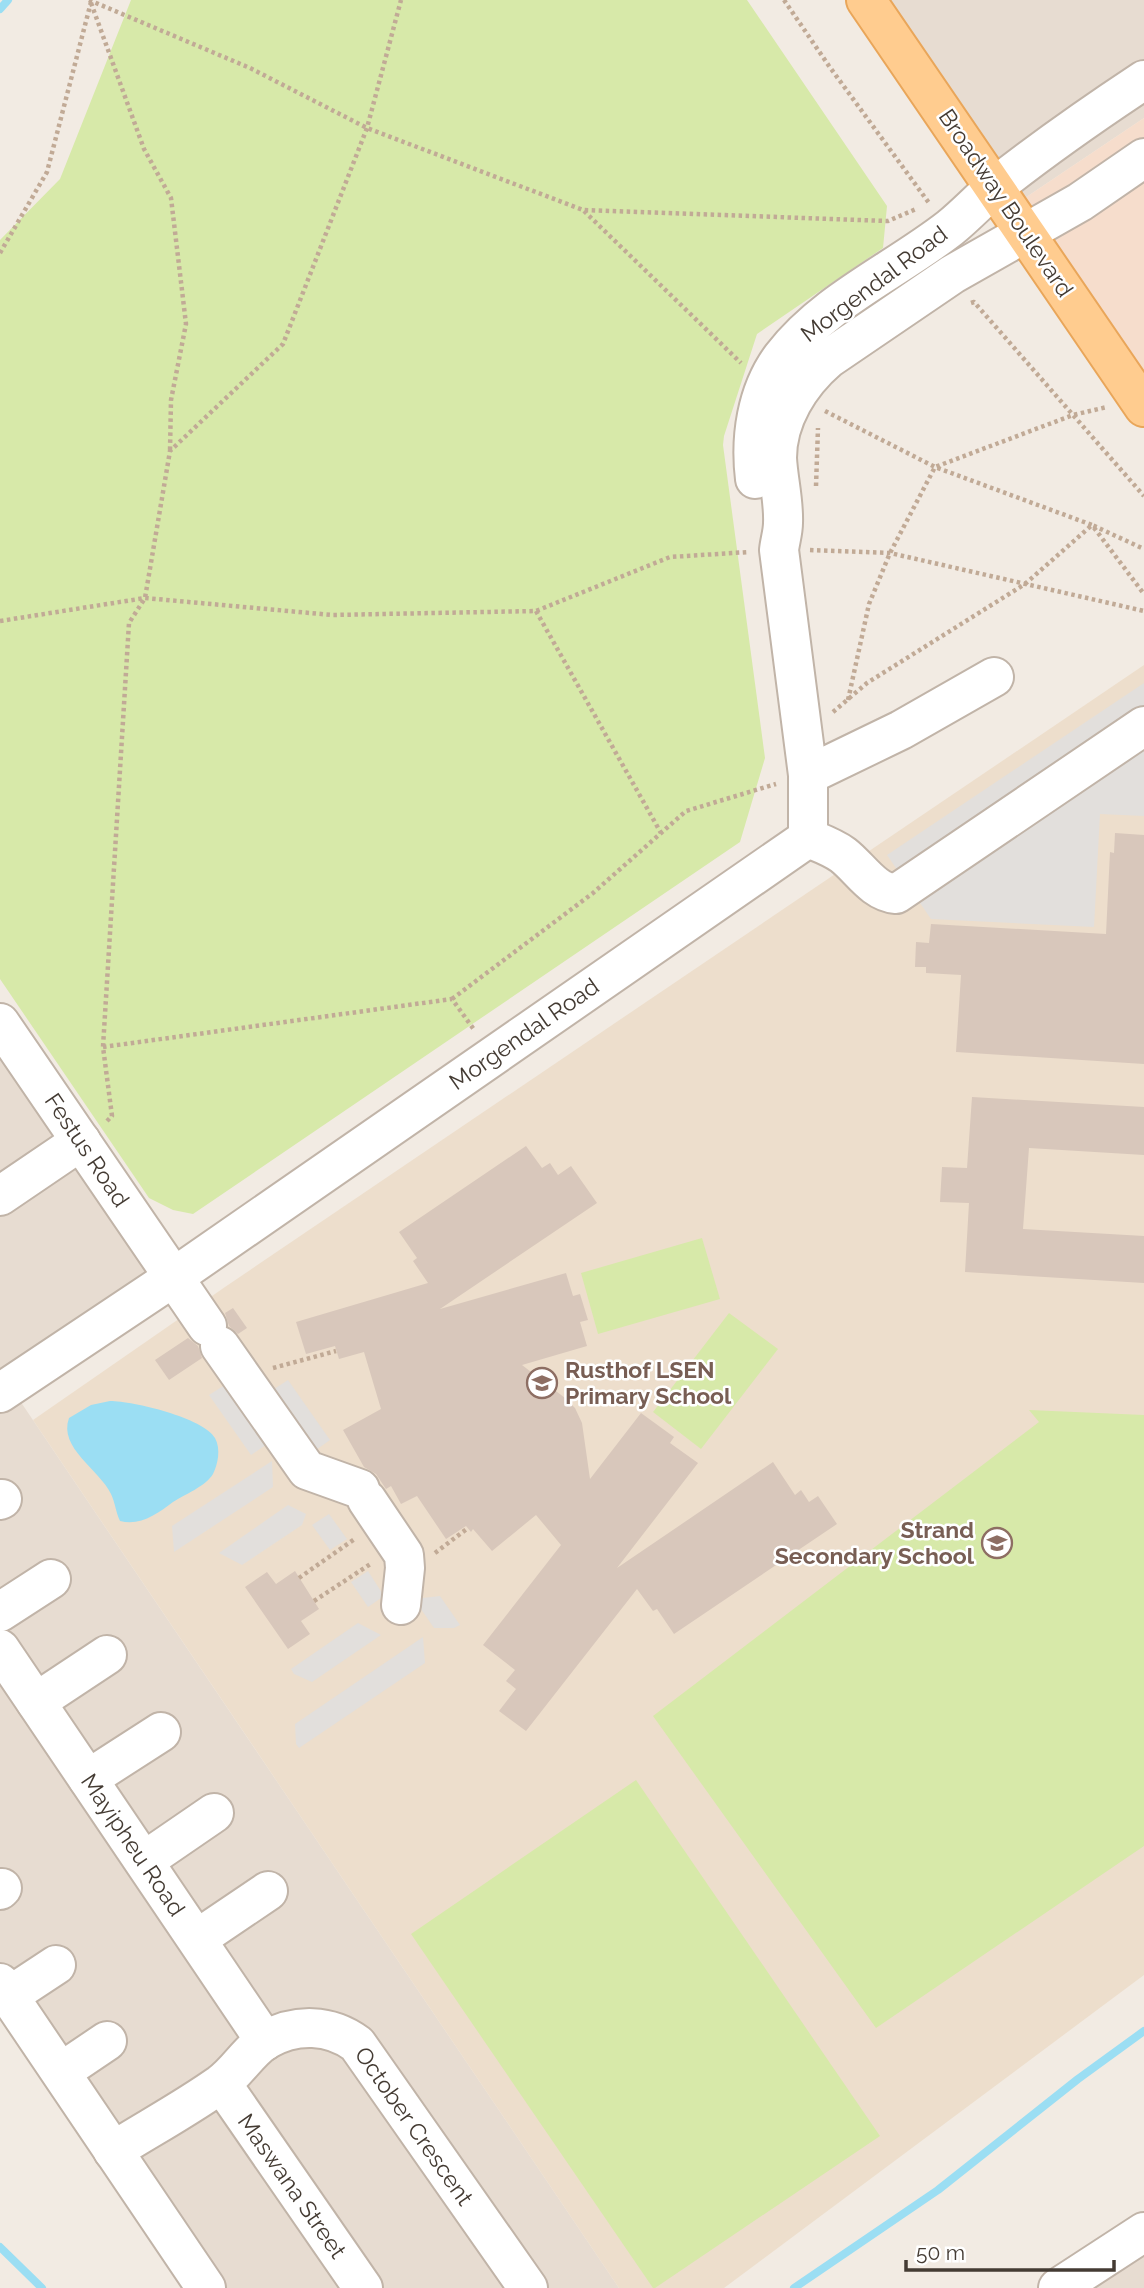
<svg xmlns="http://www.w3.org/2000/svg" width="1144" height="2288" viewBox="0 0 1144 2288" font-family="Raleway,sans-serif">
<style>
.residential{fill:#e7dcd1}
.commercial{fill:#f6ddcc}
.education{fill:#eddecc}
.green{fill:#d7e9a9}
.parking{fill:#e2dfdc}
.water{fill:#9bdef3}
.lines{fill:none;stroke-linecap:round;stroke-linejoin:round}
.stream{stroke:#9bdef3;stroke-width:8}
.building{fill:#d8c7bb}
.minor-casing{stroke:#c1b4a8;stroke-width:42}
.major-casing{stroke:#e9a65a;stroke-width:42}
.path{stroke:#c1aa96;stroke-width:4.5;stroke-dasharray:3.5 3.5;stroke-linecap:butt}
.minor{stroke:#fff;stroke-width:38}
.major{stroke:#ffcc8f;stroke-width:38}
.labels{text-anchor:middle;stroke-width:5;stroke-linejoin:round;paint-order:stroke}
.street-label{font-size:23px;fill:#443b33;stroke:#fff}
.education-label{font-size:23px;font-weight:bold;fill:#785e54;stroke:#fff;text-anchor:start}
</style>
<rect width="100%" height="100%" fill="#f2ebe3"/>
<!-- residential -->
<g class="residential">
<path d="M868 0H1144V118L1010 208Z"/>
<path d="M0 1022 176 1277 12 1389 619 2288H205L0 1988Z"/>
<path d="M1144 2225V2288H1051Z"/>
</g>
<!-- commercial -->
<path class="commercial" d="M1144 118V406L1010 208Z"/>
<!-- education -->
<path class="education" d="M1144 665V1975L724 2288H619L33 1420 225 1287Z"/>
<!-- green -->
<g class="green">
<path d="M131 0H747L887 206 883 248 757 334 724 436 723 445 765 758 740 842 193 1214 173 1210 149 1198 0 979V240L60 179Z"/>
<path d="M702 1238 720 1299 598 1334 581 1273Z"/>
<path d="M729 1313 778 1349 701 1449 653 1412Z"/>
<path d="M1029 1410 1144 1415V1846L876 2028 653 1716 1039 1422Z"/>
<path d="M636 1780 880 2136 655 2288H653L411 1934Z"/>
</g>
<!-- parking -->
<g class="parking">
<path d="M1144 683V816L1100 814 1094 927 931 919 887 855Z"/>
<path d="M288 1380 330 1440 313 1452 271 1391Z"/>
<path d="M228 1383 269 1443 251 1455 209 1395Z"/>
<path d="M272 1461 273 1487 174 1552 172 1526Z"/>
<path d="M288 1505 306 1514 302 1525 242 1565 219 1553Z"/>
<path d="M329 1514 347 1539 330 1550 312 1525Z"/>
<path d="M368 1571 384 1596 368 1607 351 1582Z"/>
<path d="M440 1596 460 1625 454 1628H434L414 1599Z"/>
<path d="M358 1623 381 1635 312 1682 294 1674 291 1669Z"/>
<path d="M423 1637 425 1663 299 1748 296 1744 295 1724Z"/>
</g>
<!-- water -->
<path class="water" d="M110 1401C133 1401 204 1418 215 1438 221 1449 218 1464 213 1474 206 1486 184 1495 173 1502 157 1514 141 1526 120 1521 116 1513 115 1502 111 1494 100 1470 58 1448 69 1418L91 1405Z"/>
<g class="lines">
<!-- stream -->
<g class="stream">
<path d="M0 9 8 0"/>
<path d="M0 2247 42 2288"/>
<path d="M794 2288 938 2190 1078 2079 1144 2031"/>
</g>
</g>
<!-- building -->
<g class="building">
<path d="M1115 833 1144 835V1064L956 1052 961 975 926 973V967H915L916 942 929 943 931 924 1106 934 1110 852 1114 853Z"/>
<path d="M972 1097 1144 1107V1155L1029 1148 1023 1229 1144 1236V1283L965 1272 969 1203 940 1202 942 1167 967 1168Z"/>
<path d="M526 1146 542 1168 550 1163 558 1175 571 1166 597 1203 440 1309 566 1273 573 1296 580 1294 588 1320 580 1322 587 1346 522 1365 565 1398 575 1408 582 1423 590 1479 641 1413 674 1437 670 1443 698 1463 617 1568 773 1462 795 1495 801 1490 809 1502 818 1496 837 1524 674 1634 657 1609 653 1611 637 1589 526 1731 499 1711 516 1689 506 1681 515 1670 483 1645 561 1545 536 1515 492 1551 473 1529 471 1532 466 1526 446 1539 417 1496 401 1504 391 1486 386 1489 376 1474 364 1467 343 1430 381 1409 364 1352 339 1359 335 1346 306 1354 296 1322 428 1283 413 1261 417 1258 399 1232Z"/>
<path d="M233 1308 247 1328 238 1334 229 1326 225 1313Z"/>
<path d="M188 1338 198 1346 202 1358 169 1380 155 1360Z"/>
<path d="M295 1571 319 1609 301 1621 310 1634 288 1649 245 1587 267 1572 276 1584Z"/>
</g>
<g class="lines">
<!-- minor casing -->
<g class="minor-casing">
<g id="minor">
<path d="M755 479C750 438 756 392 782 357 825 301 895 271 950 228 966 215 981 199 997 185 1044 148 1094 113 1144 80"/>
<path d="M808 775 901 730 994 677"/>
<path d="M808 838C820 843 832 847 843 855 860 868 873 892 896 894L1144 726"/>
<path d="M0 1023 207 1326"/>
<path d="M0 1196 81 1141"/>
<path d="M220 1346 307 1470 360 1489"/>
<path d="M0 1393 174 1277 808 838V775L779 550C780 541 783 532 783 523 784 501 778 479 777 458 777 419 800 383 828 359L953 274 1080 202 1144 158"/>
<path d="M0 1500 2 1499"/>
<path d="M367 1500 404 1555 405 1568 401 1605"/>
<path d="M0 1612 51 1579"/>
<path d="M0 1649 265 2041"/>
<path d="M36 1702 107 1655"/>
<path d="M88 1779 161 1732"/>
<path d="M144 1861 214 1813"/>
<path d="M0 1890 2 1888"/>
<path d="M197 1939 268 1891"/>
<path d="M0 1983 206 2288"/>
<path d="M9 1996 56 1965"/>
<path d="M61 2072 107 2041"/>
<path d="M222 2084 363 2288"/>
<path d="M113 2151C148 2129 185 2109 219 2085 237 2073 248 2051 266 2040 296 2023 330 2024 357 2044L528 2288"/>
<path d="M1058 2288 1144 2232"/>
</g>
</g>
<!-- major casing -->
<g class="major-casing">
<path id="major" d="M866 0 1144 407"/>
</g>
<!-- path -->
<g class="path">
<path d="M89 0 250 68 367 128 583 210 888 221 916 209"/>
<path d="M784 0 829 66 929 203"/>
<path d="M91 3 144 149 171 198 186 324 171 400 170 451"/>
<path d="M584 211 741 363"/>
<path d="M0 253 47 172 91 2"/>
<path d="M971 303 974 302 1144 496"/>
<path d="M825 411 935 467 1092 525 1144 594"/>
<path d="M816 486 818 428"/>
<path d="M810 550 890 553 1144 611"/>
<path d="M536 611 661 833"/>
<path d="M0 621 145 598 332 615 536 611 670 557 749 552"/>
<path d="M848 700 869 604 890 553 935 467 1073 415 1107 407"/>
<path d="M833 712 867 683 1025 584 1092 525 1144 549"/>
<path d="M452 999 593 893 686 811 776 784"/>
<path d="M103 1047 452 999 475 1031"/>
<path d="M107 1121 112 1116 103 1047 129 623 145 598 170 451 283 344 367 128 401 0"/>
<path d="M273 1368 336 1351"/>
<path d="M435 1553 468 1528"/>
<path d="M299 1578 356 1538"/>
<path d="M314 1601 372 1563"/>
</g>
<!-- minor -->
<use href="#minor" class="minor"/>
<!-- major -->
<use href="#major" class="major"/>
</g>
<!-- icons -->
<defs>
<g id="school-ring" transform="scale(1.575)"><circle r="9.5" fill="#fff" stroke="#8d6e63" stroke-width="1.5"/><path d="M0-5L7-2L0 1L-7-2ZM-4 1L0 2.5L4 1V4Q0 6-4 4Z" fill="#8d6e63"/></g>
</defs>
<g fill-rule="evenodd">
<use href="#school-ring" x="542" y="1383"/>
<use href="#school-ring" x="997" y="1543"/>
</g>
<g class="labels">
<!-- street labels -->
<g class="street-label">
<text transform="translate(1006 203) rotate(56)" y="8">Broadway Boulevard</text>
<text transform="translate(874 284) rotate(-37)" y="8">Morgendal Road</text>
<text transform="translate(524 1034) rotate(-35)" y="8">Morgendal Road</text>
<text transform="translate(87 1150) rotate(56)" y="8">Festus Road</text>
<text transform="translate(133 1845) rotate(56)" y="8">Mayipheu Road</text>
<text transform="translate(414 2126) rotate(55)" y="8">October Crescent</text>
<text transform="translate(292 2186) rotate(55)" y="8">Maswana Street</text>
</g>
<!-- education labels -->
<g class="education-label">
<text x="565" y="1378">Rusthof LSEN<tspan x="565" dy="26">Primary School</tspan></text>
<text x="974" y="1538" text-anchor="end">Strand<tspan x="974" dy="26">Secondary School</tspan></text>
</g>
</g>
<!-- scale -->
<path d="M906 2260v10h208v-10" fill="none" stroke="#443b33" stroke-width="3.5"/>
<text x="916" y="2260" font-size="21" fill="#443b33" stroke="#ffffff" stroke-width="5" paint-order="stroke">50 m</text>
</svg>
